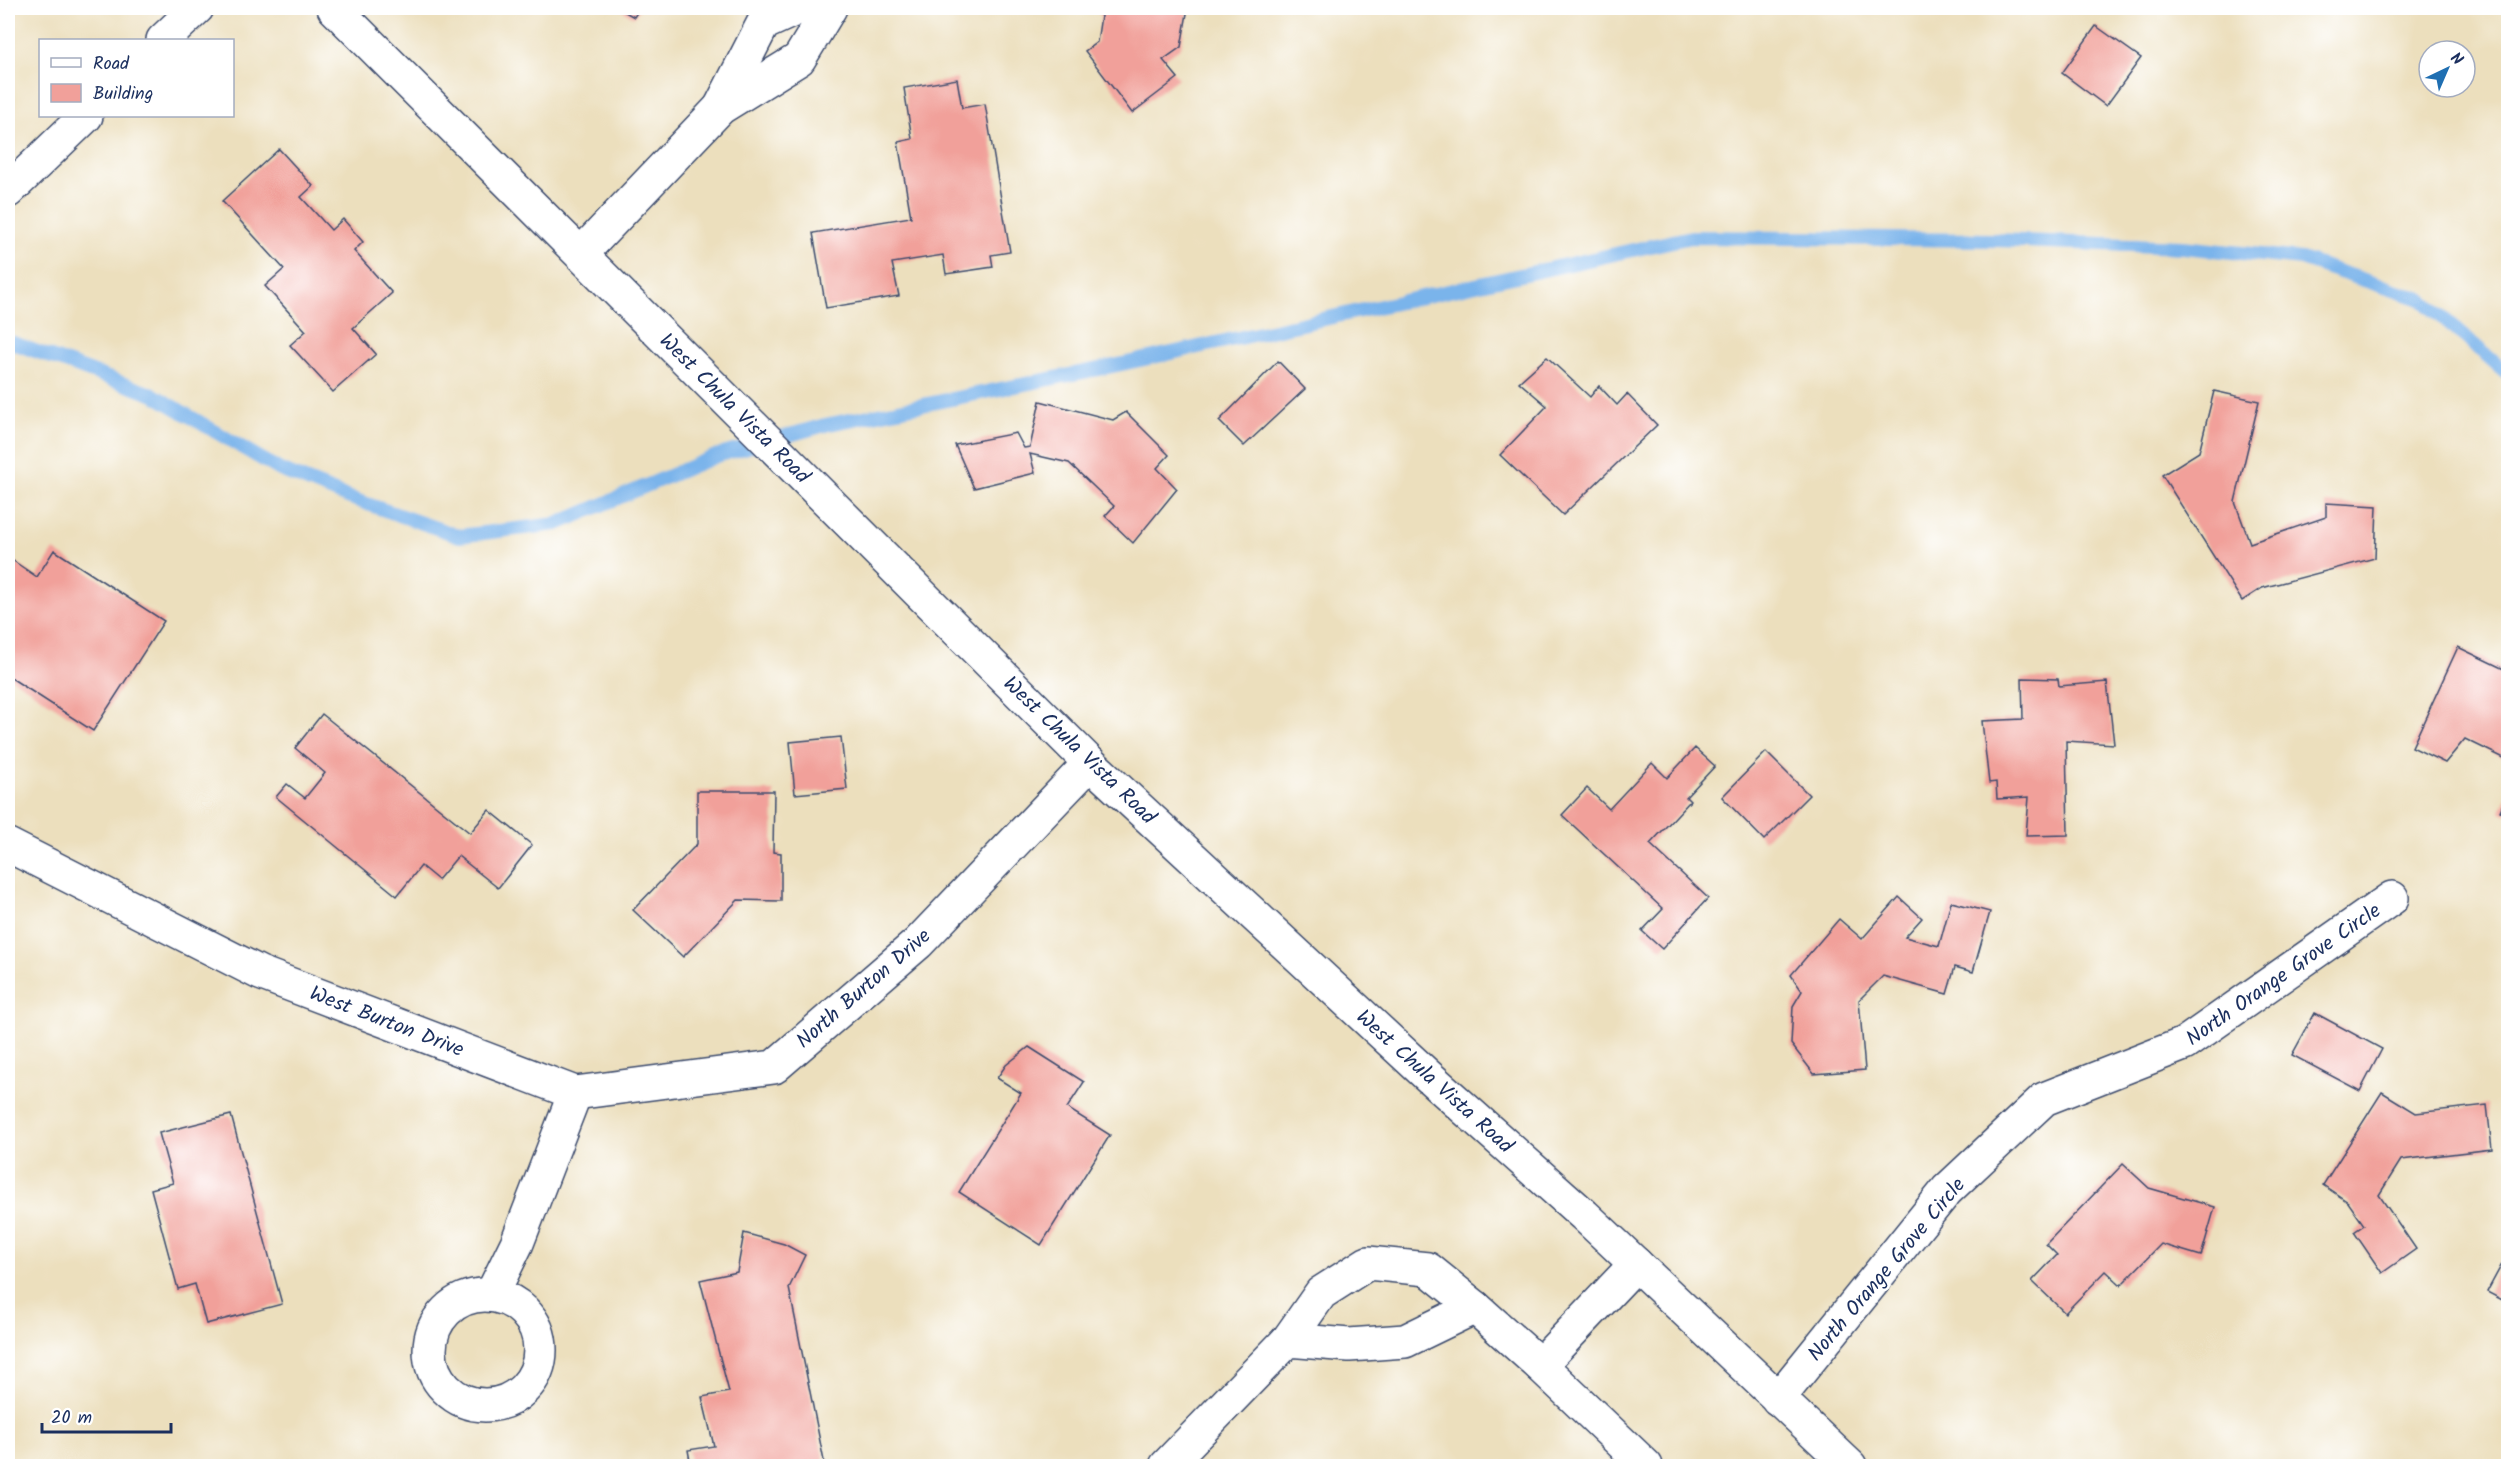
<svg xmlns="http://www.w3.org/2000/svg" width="2516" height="1474" viewBox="0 0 2516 1474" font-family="Kalam,sans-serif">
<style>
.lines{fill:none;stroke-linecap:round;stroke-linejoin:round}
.stream{stroke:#7ab4eb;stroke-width:14}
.building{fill:#f1a09a}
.minor-casing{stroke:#3a496c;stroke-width:36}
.minor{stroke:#fff;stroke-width:33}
.labels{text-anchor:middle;stroke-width:5;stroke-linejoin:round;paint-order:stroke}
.street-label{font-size:21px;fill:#1b2f5e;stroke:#fff}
</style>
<rect width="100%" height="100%" fill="#fff"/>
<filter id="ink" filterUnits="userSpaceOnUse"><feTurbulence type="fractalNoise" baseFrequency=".0167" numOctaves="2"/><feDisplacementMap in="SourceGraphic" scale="12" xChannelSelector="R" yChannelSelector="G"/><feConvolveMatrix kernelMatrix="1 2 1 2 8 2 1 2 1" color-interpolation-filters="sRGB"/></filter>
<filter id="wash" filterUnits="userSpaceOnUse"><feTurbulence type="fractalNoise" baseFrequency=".008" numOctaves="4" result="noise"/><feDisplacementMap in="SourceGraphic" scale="24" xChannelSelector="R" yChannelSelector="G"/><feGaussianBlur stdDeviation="1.35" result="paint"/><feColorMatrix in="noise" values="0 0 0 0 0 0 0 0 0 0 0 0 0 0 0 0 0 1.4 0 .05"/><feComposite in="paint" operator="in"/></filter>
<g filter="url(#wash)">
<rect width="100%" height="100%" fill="#ecdfbd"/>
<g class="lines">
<!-- stream -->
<path class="stream" d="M8 341 154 395 280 470 350 498 459 536 557 524 716 456 825 425 1113 366 1691 237 1995 240 2183 247 2301 259 2421 299 2508 374"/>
</g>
<g id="blocks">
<!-- building -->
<g class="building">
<path d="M618 8H640L634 17Z"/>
<path d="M1094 8H1188L1181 47 1163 60 1178 78 1132 113 1085 51 1097 42 1101 16Z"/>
<path d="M2096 26 2141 58 2106 106 2062 73Z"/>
<path d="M957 79 962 108 985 104 1010 252 991 255 993 267 946 274 943 255 892 263 899 296 826 308 813 233 911 217 898 142 912 139 904 88Z"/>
<path d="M279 149 313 186 301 197 331 230 343 219 363 242 354 251 392 293 353 328 376 354 333 392 290 345 306 331 265 286 284 269 222 201Z"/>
<path d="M1547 357 1590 397 1599 386 1617 405 1627 394 1657 425 1563 515 1500 455 1547 406 1519 382Z"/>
<path d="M1278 361 1305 389 1244 446 1219 421Z"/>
<path d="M2214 391 2259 401 2235 502 2250 543 2326 517V503L2377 506 2375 558 2262 588 2242 601 2162 475 2199 452Z"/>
<path d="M1040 401 1113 420 1126 412 1169 455 1157 468 1177 489 1133 543 1105 516 1114 506 1069 463 1030 454 1035 473 974 488 955 445 1016 433 1024 448 1030 447Z"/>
<path d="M54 550 164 621 93 731 8 676V567L12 560 37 577Z"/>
<path d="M2458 647 2508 671V760L2465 739 2445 763 2412 747Z"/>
<path d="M2022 678 2058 679 2059 686 2107 682 2114 744 2066 741 2068 835 2026 836 2029 797 1997 799 1996 782 1989 783 1982 721 2023 719Z"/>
<path d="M322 714 470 833 489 810 532 845 498 888 458 856 438 880 421 866 397 896 276 797 287 784 305 798 325 773 295 748Z"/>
<path d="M841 737 847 789 795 794 790 742Z"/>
<path d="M1695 748 1715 766 1686 797 1690 801 1650 844 1708 898 1662 949 1642 931 1663 909 1562 815 1587 788 1609 809 1652 763 1667 778Z"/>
<path d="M1766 752 1809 795 1764 840 1722 797Z"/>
<path d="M697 791H774L773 852 781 853V901L738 900 683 957 633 910 697 844Z"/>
<path d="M2508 793V815L2500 811Z"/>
<path d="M1899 897 1922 918 1905 937 1939 946 1951 902 1990 912 1973 972 1955 967 1947 994 1883 976 1859 1000 1865 1070 1814 1074 1791 1044 1793 1006 1802 991 1791 975 1839 919 1862 939Z"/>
<path d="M2315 1013 2382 1049 2360 1091 2292 1055Z"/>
<path d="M1029 1047 1084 1082 1067 1108 1110 1135 1041 1245 959 1192 1021 1093 997 1078 1006 1065Z"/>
<path d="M2382 1092 2416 1113 2487 1105 2492 1149 2401 1160 2379 1195 2416 1249 2382 1273 2354 1232 2364 1225 2348 1202 2323 1185Z"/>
<path d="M231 1115 282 1304 206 1324 195 1284 178 1289 151 1189 173 1183 159 1133Z"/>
<path d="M2123 1164 2149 1188 2215 1207 2201 1256 2161 1244 2121 1285 2106 1271 2065 1313 2032 1281 2057 1255 2046 1244Z"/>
<path d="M744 1233 784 1244 805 1255 789 1288 825 1466H691L688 1450 714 1446 702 1397 729 1392 700 1280 737 1272Z"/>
<path d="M2508 1253V1303L2487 1292Z"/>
</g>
</g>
</g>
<g filter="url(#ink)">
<use href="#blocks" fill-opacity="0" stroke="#3a496c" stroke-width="1.5"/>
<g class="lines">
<!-- minor casing -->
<g class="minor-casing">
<g id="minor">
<path d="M334 8 1090 763 1427 1075 1584 1215 1850 1466"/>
<path d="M163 40 197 8"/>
<path d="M720 108 763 24 798 8"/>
<path d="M8 191 86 116"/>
<path d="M581 254 720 108 799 59 830 8"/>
<path d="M8 845 260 973 575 1093 774 1067 918 943 1090 763"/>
<path d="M1636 1264 1540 1365 1646 1466"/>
<path d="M492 1294 517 1243 575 1093"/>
<circle cx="485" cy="1350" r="55"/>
<path d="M1288 1340 1349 1345 1405 1341 1475 1307"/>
<path d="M1778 1399 1947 1190 2044 1099 2184 1044 2392 898"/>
<path d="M1166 1466 1288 1340 1321 1293 1368 1263 1428 1269 1475 1307 1540 1365"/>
</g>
</g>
<!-- minor -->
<use href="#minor" class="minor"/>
</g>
</g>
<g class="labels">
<!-- street labels -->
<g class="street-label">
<text transform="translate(735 408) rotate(45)" y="7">West Chula Vista Road</text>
<text transform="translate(1080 750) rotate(44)" y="7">West Chula Vista Road</text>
<text transform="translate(2283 974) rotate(-35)" y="7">North Orange Grove Circle</text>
<text transform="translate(863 988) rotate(-41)" y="7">North Burton Drive</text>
<text transform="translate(387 1021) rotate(21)" y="7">West Burton Drive</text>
<text transform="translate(1435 1081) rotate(42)" y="7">West Chula Vista Road</text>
<text transform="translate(1886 1269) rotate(-50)" y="7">North Orange Grove Circle</text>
</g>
</g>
<!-- margin -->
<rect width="2516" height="1474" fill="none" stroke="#fff" stroke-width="30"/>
<!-- legend -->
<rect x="39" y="39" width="195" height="78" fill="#ffffff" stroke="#a4acbf" stroke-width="1.5"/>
<rect x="51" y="58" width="30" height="9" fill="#ffffff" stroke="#a4acbf" stroke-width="1.5"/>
<text x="93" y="69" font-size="18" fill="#1b2f5e">Road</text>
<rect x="51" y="84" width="30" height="18" fill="#f1a09a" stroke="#a4acbf" stroke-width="1.5"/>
<text x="93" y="99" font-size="18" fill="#1b2f5e">Building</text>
<!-- north arrow -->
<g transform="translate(2447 69) rotate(44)"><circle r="28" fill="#ffffff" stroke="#a4acbf" stroke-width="1.5"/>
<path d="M0-4.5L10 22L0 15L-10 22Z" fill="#1f6fb2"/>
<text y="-9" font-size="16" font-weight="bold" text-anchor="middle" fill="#1b2f5e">N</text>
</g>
<!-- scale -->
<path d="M42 1423v9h129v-9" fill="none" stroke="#1b2f5e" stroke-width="3"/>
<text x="51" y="1423" font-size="18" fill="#1b2f5e" stroke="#ffffff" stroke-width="4.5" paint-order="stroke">20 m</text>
</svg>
